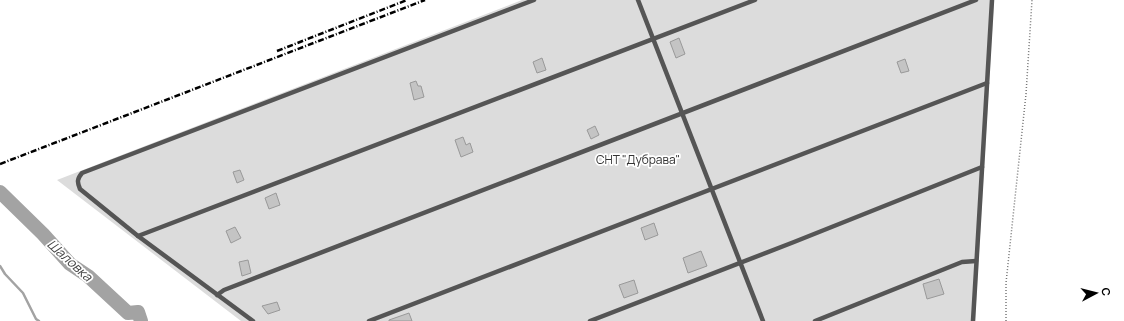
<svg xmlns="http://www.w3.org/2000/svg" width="1124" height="321" viewBox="0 0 1124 321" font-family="Manrope,sans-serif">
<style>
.green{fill:#dcdcdc}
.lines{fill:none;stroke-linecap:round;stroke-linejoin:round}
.stream{stroke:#a3a3a3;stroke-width:2.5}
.river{stroke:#a3a3a3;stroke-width:14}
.building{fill:#c4c4c4;stroke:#999}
.path{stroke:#777;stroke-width:1.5;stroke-dasharray:1 2;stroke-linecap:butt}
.lane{stroke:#555;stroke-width:4.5}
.rail{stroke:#000;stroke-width:2.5;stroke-dasharray:6 2 1 2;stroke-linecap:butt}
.labels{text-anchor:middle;stroke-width:3.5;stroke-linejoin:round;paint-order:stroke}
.park-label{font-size:12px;fill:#333;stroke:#fff}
.water-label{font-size:13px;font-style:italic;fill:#444;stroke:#fff}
</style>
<rect width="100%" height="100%" fill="#fff"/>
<!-- green -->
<path class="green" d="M522 0H994L975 321H241L57 180Z"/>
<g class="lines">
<!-- stream -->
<path class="stream" d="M0 266 5 274 23 293 36 319 39 321"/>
<!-- river -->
<path class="river" d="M0 192 43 234 70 264 88 276 128 313 138 312 141 321"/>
</g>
<!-- building -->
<g class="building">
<path d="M679 38 685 54 676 58 670 42Z"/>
<path d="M542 58 546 70 537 73 533 62Z"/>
<path d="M905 59 909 71 901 73 897 62Z"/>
<path d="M416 81 418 86H421L424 97 414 100 410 83Z"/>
<path d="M595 126 599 135 591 139 587 130Z"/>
<path d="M463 137 466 145 470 143 473 152 461 157 455 140Z"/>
<path d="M240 170 244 180 237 183 233 172Z"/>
<path d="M276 193 280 205 269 209 265 198Z"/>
<path d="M654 223 658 235 645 240 641 228Z"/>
<path d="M235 227 241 238 231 243 226 231Z"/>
<path d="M701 251 707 266 688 273 683 258Z"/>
<path d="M248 260 251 273 242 276 239 262Z"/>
<path d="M939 279 944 294 927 299 923 284Z"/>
<path d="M634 280 638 293 624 298 619 285Z"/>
<path d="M277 302 280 310 268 314 262 306Z"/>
<path d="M409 313 412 321H389V320Z"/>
</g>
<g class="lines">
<!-- path -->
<path class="path" d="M1006 321V283L1026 94 1032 0"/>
<!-- lane -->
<g class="lane">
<path d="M638 0 763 321"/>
<path d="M138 236 755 0"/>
<path d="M217 295 224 290 976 0"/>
<path d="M253 321 138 236 80 189C77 182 77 179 82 173L534 0"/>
<path d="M369 321 987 83"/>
<path d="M590 321 794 242 982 167"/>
<path d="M815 321 962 262 976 261"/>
<path d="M973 321 992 0"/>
</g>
<!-- rail -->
<g class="rail">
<path d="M277 51 407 0"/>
<path d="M0 164 425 0"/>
</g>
</g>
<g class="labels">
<!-- park labels -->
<g class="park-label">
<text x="638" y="164">СНТ "Дубрава"</text>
</g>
<!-- water labels -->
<g class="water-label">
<text transform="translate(70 260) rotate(42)" y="5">Шаловка</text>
</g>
</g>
<!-- north arrow -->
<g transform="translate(1096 293) rotate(83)" stroke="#ffffff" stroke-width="3" paint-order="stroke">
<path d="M0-3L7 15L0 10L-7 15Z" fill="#000000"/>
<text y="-6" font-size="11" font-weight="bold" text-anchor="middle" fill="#000000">С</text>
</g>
</svg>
